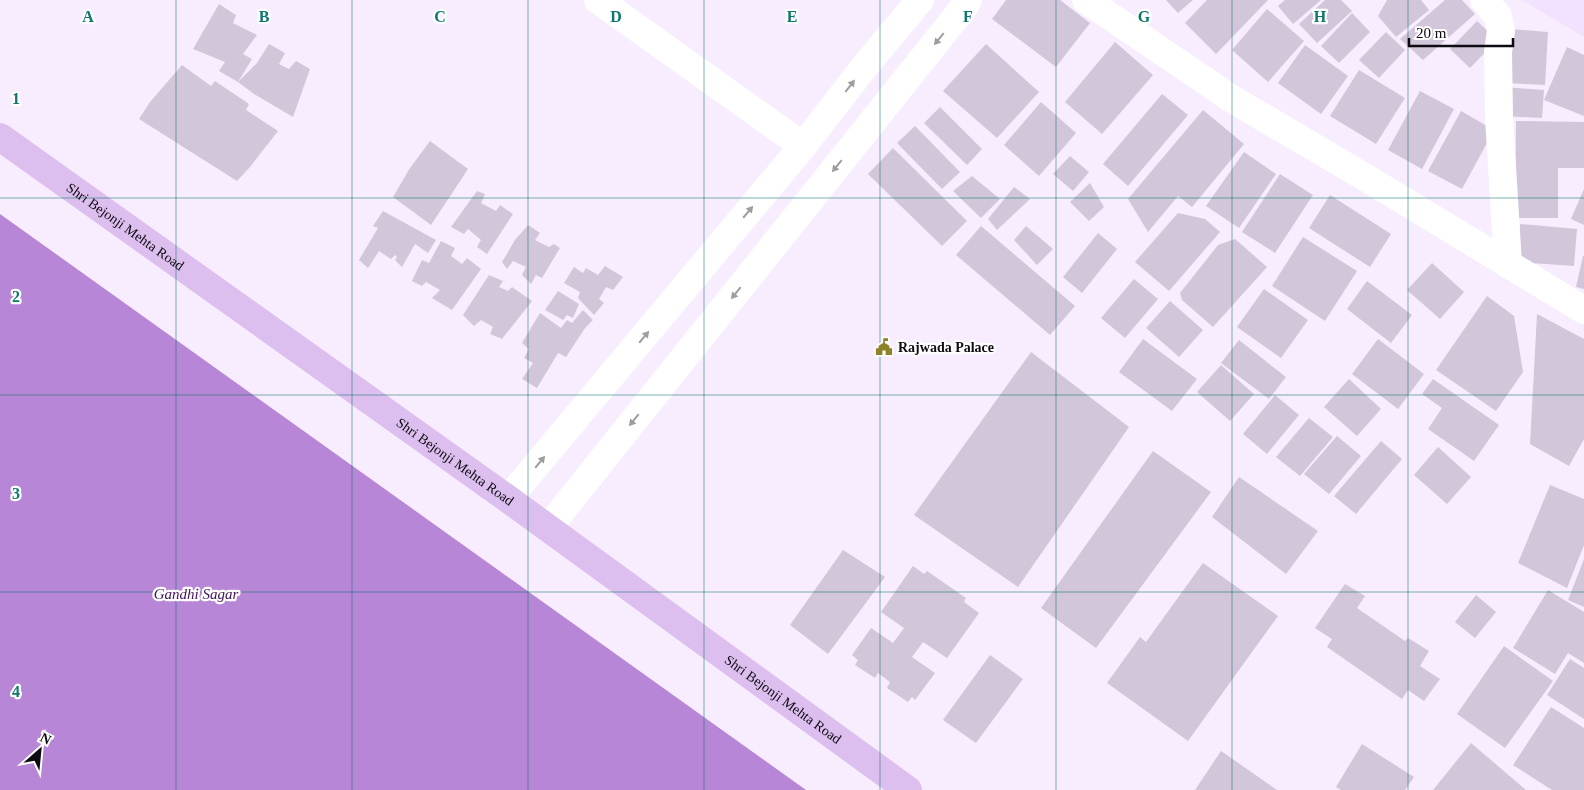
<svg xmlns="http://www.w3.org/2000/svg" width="1584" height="790" viewBox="0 0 1584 790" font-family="'Times New Roman',serif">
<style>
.built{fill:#f3e2ff}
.water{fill:#b786d6}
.building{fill:#d2c6db}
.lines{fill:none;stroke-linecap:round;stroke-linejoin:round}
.minor{stroke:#fff;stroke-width:28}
.major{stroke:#ddbfef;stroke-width:28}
.oneway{fill:#9f9da0}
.grid{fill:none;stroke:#0f766e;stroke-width:1;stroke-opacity:0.55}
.labels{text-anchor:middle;stroke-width:4.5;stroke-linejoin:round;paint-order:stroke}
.street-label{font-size:14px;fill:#0e0a11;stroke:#fefefe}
.poi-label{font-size:14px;font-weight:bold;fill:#0e0a11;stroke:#fefefe;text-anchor:start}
.water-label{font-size:15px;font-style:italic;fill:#411159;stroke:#fefefe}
.grid-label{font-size:16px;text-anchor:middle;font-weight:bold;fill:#0f766e;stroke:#fefefe;stroke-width:4.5;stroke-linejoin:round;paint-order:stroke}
</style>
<rect width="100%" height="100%" fill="#f7edfe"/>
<!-- built -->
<path class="built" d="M1522 0H1584V37Z"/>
<!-- water -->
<path class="water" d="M0 214 806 790H0Z"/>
<!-- building -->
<g class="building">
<path d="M1006 0H1060L1090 23 1056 67 992 19Z"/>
<path d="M1166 0H1193L1178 13Z"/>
<path d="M1207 0H1268L1216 54 1185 23Z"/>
<path d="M1285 0H1321L1293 24 1278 6Z"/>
<path d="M1325 0H1341L1352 11 1317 43 1299 24Z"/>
<path d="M1387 0H1421L1429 10 1396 37 1378 16Z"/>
<path d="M1445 0H1462L1475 14 1423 60 1400 39Z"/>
<path d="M219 4 236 15 233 23 257 35 243 54 252 59 238 82 219 71 225 62 193 49Z"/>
<path d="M1267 9 1304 41 1268 82 1232 50Z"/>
<path d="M1352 13 1370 32 1339 63 1321 46Z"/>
<path d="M1477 21 1497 40 1470 68 1450 49Z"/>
<path d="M1510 29 1548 32 1545 85 1506 83Z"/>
<path d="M1386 32 1405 50 1379 78 1359 60Z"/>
<path d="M1115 42 1153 75 1102 134 1065 102Z"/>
<path d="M269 44 285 53 279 64 289 69 296 61 310 69 293 117 254 94 238 82 257 63Z"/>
<path d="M986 44 1039 92 997 138 943 91Z"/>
<path d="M1305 45 1348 76 1321 114 1278 83Z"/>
<path d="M1567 47 1584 55V116L1544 100Z"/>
<path d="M182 65 211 86 215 81 249 104 246 110 278 131 250 167 237 181 139 119 150 102Z"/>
<path d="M1359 70 1405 98 1376 144 1330 116Z"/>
<path d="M1504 87 1544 90 1542 118 1503 116Z"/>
<path d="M1420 91 1454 109 1422 169 1388 150Z"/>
<path d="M1162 94 1188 115 1128 186 1103 164Z"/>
<path d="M1041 102 1076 133 1039 176 1004 145Z"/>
<path d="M940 107 982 149 967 165 924 123Z"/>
<path d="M1203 110 1244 144 1192 207 1178 196 1148 232 1128 199Z"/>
<path d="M1461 111 1494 130 1462 189 1428 171Z"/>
<path d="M1516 121 1584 122V168H1558V218H1515Z"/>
<path d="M915 126 960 172 942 189 897 143Z"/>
<path d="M430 141 468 169 431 225 393 197 410 168Z"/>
<path d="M893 148 967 221 942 246 868 174Z"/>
<path d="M1244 152 1276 174 1239 228 1206 206Z"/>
<path d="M1070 156 1089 172 1073 191 1053 174Z"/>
<path d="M1280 174 1313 195 1275 253 1242 232Z"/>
<path d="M972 176 1000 199 981 218 953 191Z"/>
<path d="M1090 183 1104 207 1089 221 1070 202Z"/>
<path d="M1014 187 1030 199 997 230 988 219Z"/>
<path d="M1584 189V225L1571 219Z"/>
<path d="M477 191 485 194 481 203 496 211 500 205 513 214 487 254 477 247 481 240 468 229 464 234 451 227Z"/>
<path d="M1330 195 1391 234 1370 267 1309 228Z"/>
<path d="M383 211 436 240 428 253 415 244 402 267 395 260 397 257 395 255 391 259 379 251 368 268 359 260 378 228 373 226Z"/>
<path d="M1178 213 1205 219 1220 232 1169 291 1135 262Z"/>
<path d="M1520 224 1577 229 1574 266 1517 262Z"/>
<path d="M528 225 540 233 535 240 549 247 554 244 560 248 542 278 536 275 531 284 522 275 526 267 513 261 507 269 502 262 515 240Z"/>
<path d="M981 226 1075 306 1050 335 956 255Z"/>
<path d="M1026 226 1053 249 1037 265 1014 240Z"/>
<path d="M1098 233 1117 249 1082 293 1063 277Z"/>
<path d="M1303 237 1357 271 1325 321 1272 286Z"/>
<path d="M1235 239 1267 267 1213 327 1182 300 1180 293 1218 245Z"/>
<path d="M441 241 455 248 451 256 462 264 467 258 481 269 452 310 432 298 440 290 426 282 422 286 412 281 422 260 429 263Z"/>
<path d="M1583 256H1584V289L1576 287Z"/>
<path d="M1432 263 1464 292 1440 319 1407 290Z"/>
<path d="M605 266 623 277 613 290 606 287 599 299 604 303 594 315 578 298 580 292 564 283 574 267 583 273 586 268 598 275Z"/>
<path d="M489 275 503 281 499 287 508 291 512 287 532 301 502 339 490 334 493 327 481 320 474 326 463 315Z"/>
<path d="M1134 279 1158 299 1125 338 1101 318Z"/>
<path d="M1367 281 1412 315 1391 343 1347 309Z"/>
<path d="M1264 289 1308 320 1281 358 1237 327Z"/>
<path d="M558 291 579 304 573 318 567 315 563 320 545 310Z"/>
<path d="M1487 296 1514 316 1523 372 1496 411 1436 370Z"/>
<path d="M1170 301 1203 330 1179 357 1146 328Z"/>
<path d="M583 310 593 320 585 328 566 357 558 353 537 388 522 379 533 363 524 358 529 349 522 343 540 313 561 328 567 320 572 323Z"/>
<path d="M1537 314 1584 339V439L1569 466 1530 444Z"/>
<path d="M1143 339 1197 379 1172 411 1119 372Z"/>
<path d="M1378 339 1424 374 1398 409 1352 374Z"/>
<path d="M1239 340 1286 377 1269 399 1221 363Z"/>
<path d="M1031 352 1129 427 1018 587 914 515Z"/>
<path d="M1221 365 1254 394 1230 421 1197 392Z"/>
<path d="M1349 379 1381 409 1357 436 1324 407Z"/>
<path d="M1433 379 1499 425 1474 461 1428 429 1442 408 1422 394Z"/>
<path d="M1275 395 1299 415 1267 454 1243 434Z"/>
<path d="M1309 418 1333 437 1300 476 1276 457Z"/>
<path d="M1337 436 1361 456 1329 494 1304 474Z"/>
<path d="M1381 441 1402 459 1356 514 1334 496Z"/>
<path d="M1438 447 1471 477 1447 504 1414 475Z"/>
<path d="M1153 451 1211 492 1096 648 1041 608Z"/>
<path d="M1239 477 1318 531 1286 574 1212 517Z"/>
<path d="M1550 485 1584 499V545L1567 588 1518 563Z"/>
<path d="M843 550 885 577 828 654 790 625Z"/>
<path d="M1584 559V607L1568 600Z"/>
<path d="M1203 563 1278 616 1188 741 1107 683 1140 637 1146 642Z"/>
<path d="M913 566 924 574 927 571 966 598 964 602 979 613 947 658 923 642 912 657 935 673 915 700 912 697 908 702 887 688 890 682 878 673 875 678 855 665 858 660 852 655 871 628 893 643 904 628 881 612Z"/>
<path d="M1345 584 1365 596 1357 608 1405 641 1408 638 1429 651 1420 666 1440 679 1424 701 1408 690 1402 699 1327 647 1332 639 1315 628Z"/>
<path d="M1548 590 1584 612V663L1568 653 1555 674 1513 648Z"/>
<path d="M1476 595 1496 612 1475 638 1455 622Z"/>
<path d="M1504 646 1553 681 1505 748 1457 714Z"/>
<path d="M990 655 1023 679 976 743 943 720Z"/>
<path d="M1570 659 1584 668V719L1547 695Z"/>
<path d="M1551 707 1584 728V790H1552L1513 765Z"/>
<path d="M1471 743 1526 790H1433Z"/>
<path d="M1362 744 1414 777 1405 790H1341L1336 787Z"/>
<path d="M1221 751 1277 790H1195Z"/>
</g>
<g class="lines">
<!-- minor -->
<g class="minor">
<path d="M598 0 803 146"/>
<path d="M1086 0 1232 99 1363 176 1584 310"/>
<path d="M1484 0 1498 16 1501 31 1498 52 1499 118 1508 264"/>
<path d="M508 499 803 146 865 66 920 0"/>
<path d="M548 528 964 7 968 0"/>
</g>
<!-- major -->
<path class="major" id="s1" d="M0 137 508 499 908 790"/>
</g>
<!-- one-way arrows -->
<defs><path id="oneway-solid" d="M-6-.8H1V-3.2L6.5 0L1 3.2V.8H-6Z" transform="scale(1.25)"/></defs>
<g class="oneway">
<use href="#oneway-solid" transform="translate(939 39) rotate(129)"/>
<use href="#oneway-solid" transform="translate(850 86) rotate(-52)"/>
<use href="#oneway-solid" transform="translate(837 166) rotate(129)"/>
<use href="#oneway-solid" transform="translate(748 212) rotate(-50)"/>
<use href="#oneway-solid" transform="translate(736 293) rotate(129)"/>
<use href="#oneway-solid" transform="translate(644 337) rotate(-50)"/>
<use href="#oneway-solid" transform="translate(634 420) rotate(129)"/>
<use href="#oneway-solid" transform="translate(540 462) rotate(-50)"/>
</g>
<!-- grid -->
<path class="grid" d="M176 0V790M352 0V790M528 0V790M704 0V790M880 0V790M1056 0V790M1232 0V790M1408 0V790M0 198H1584M0 395H1584M0 592H1584"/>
<!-- icons -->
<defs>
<g id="civic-bare" transform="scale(1.35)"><path d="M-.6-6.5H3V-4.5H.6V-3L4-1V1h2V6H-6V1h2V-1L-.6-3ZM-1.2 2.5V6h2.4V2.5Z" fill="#8d8129" stroke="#fefefe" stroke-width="2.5" paint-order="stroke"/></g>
</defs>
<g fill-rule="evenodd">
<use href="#civic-bare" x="884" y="347"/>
</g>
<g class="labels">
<!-- street labels -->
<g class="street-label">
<text dy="5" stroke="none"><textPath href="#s1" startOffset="154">Shri Bejonji Mehta Road</textPath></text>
<text dy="5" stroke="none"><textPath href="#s1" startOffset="559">Shri Bejonji Mehta Road</textPath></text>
<text dy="5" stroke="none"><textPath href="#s1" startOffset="964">Shri Bejonji Mehta Road</textPath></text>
</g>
<!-- poi labels -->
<g class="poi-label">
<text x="898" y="352">Rajwada Palace</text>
</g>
<!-- water labels -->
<g class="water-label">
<text x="196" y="599">Gandhi Sagar</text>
</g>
</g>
<g class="grid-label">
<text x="88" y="22">A</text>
<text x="264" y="22">B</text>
<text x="440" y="22">C</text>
<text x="616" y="22">D</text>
<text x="792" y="22">E</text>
<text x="968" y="22">F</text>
<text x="1144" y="22">G</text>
<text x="1320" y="22">H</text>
<text x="16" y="104">1</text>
<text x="16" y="302">2</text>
<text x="16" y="499">3</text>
<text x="16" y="697">4</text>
</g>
<!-- north arrow -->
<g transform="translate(40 750) rotate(27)" stroke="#fefefe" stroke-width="4" paint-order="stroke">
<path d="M0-4L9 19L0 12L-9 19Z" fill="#0e0a11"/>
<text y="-8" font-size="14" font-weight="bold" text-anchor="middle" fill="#0e0a11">N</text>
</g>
<!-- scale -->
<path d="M1409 38v8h104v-8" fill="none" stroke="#0e0a11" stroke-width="2.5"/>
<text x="1416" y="38" font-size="15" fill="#0e0a11" stroke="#fefefe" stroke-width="4" paint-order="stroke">20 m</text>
</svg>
